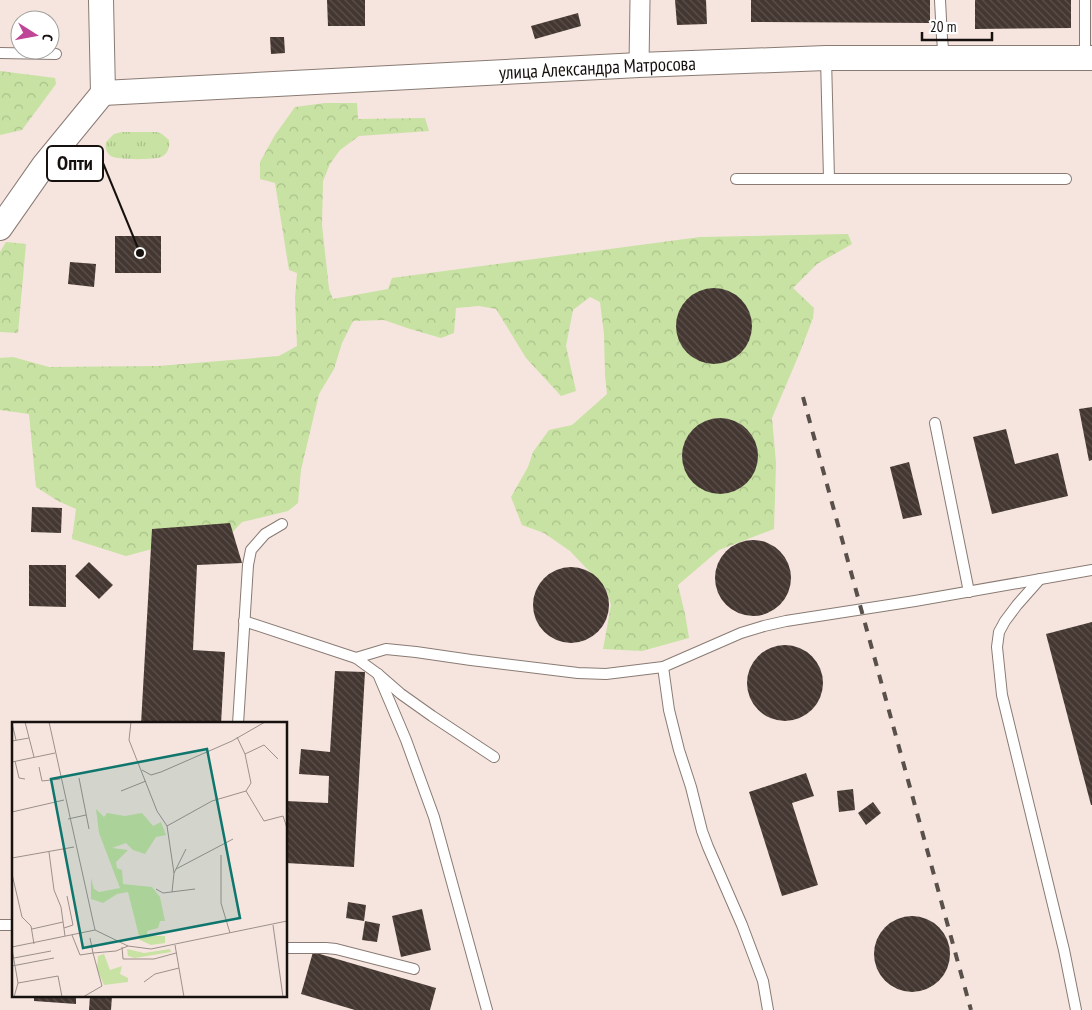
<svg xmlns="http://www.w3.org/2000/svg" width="1092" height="1010" viewBox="0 0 1092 1010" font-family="'PT Sans Narrow',sans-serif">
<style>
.grass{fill:url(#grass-tufts)}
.forest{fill:url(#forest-crowns)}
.building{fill:url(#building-back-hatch)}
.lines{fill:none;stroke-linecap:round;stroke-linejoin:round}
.service-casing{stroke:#897b74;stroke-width:12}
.minor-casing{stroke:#897b74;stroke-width:21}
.tertiary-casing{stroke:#897b74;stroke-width:26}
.service{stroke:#fff;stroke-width:10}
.minor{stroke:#fff;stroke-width:19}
.tertiary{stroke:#fff;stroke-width:24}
.rail{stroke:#59504c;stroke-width:4;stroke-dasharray:9 9;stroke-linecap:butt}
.labels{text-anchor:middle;stroke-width:5;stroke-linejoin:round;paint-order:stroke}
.street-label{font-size:19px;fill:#16110e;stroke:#fff}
.inset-road{fill:none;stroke:#9c908b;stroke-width:1}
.view{fill:#0f766e;fill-opacity:0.15;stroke:#0f766e;stroke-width:2.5}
.inset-edge{fill:none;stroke:#16110e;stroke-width:2.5}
.leader{fill:none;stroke:#16110e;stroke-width:2}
.callout-dot{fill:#16110e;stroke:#fff;stroke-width:2}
.callout{fill:#fff;stroke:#16110e;stroke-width:2}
.callout-label{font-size:20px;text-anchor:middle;font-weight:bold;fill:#16110e}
</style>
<defs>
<pattern id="grass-tufts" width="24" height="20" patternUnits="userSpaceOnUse" patternTransform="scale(1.25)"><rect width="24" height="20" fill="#c7e2a2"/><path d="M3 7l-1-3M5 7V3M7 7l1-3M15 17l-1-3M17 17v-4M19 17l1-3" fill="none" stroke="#aac18a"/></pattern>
<pattern id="forest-crowns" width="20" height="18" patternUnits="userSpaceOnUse" patternTransform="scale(1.25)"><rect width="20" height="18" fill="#c7e2a2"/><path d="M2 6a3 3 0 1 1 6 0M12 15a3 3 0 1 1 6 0" fill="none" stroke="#aac18a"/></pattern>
<pattern id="building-back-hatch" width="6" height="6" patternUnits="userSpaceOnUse" patternTransform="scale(1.25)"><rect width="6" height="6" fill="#443731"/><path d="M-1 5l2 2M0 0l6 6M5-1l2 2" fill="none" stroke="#5b514c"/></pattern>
</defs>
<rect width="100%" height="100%" fill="#f6e5de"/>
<!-- grass -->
<path class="grass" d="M122 132H157L162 134 169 140C170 147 168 154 161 157 154 160 117 160 111 156 106 153 105 147 106 142L114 134Z"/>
<!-- forest -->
<g class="forest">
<path d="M0 71 55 78 56 84 22 130 0 135Z"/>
<path d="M325 103H357L358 119 425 118 429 131 359 136 340 150 330 164 323 181 322 225 329 289 333 299 388 289 392 278 700 237 848 234 852 244 817 264 793 288 814 308 813 318 800 352 772 418 776 463 774 529 719 550 678 585 685 614 689 638 642 651 603 649 611 605 606 589 570 551 544 533 522 525 511 497 528 467 533 452 549 430 572 425 607 394 605 375 604 334 600 302 590 297 573 310 566 346 576 391 561 396 526 358 496 309 479 306 456 308 454 333 441 338 407 328 384 320 353 321 342 343 334 369 319 394 301 470 298 503 288 511 242 522 224 541H182L126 556 72 539 76 509 58 501 36 487 29 414 0 410V358L13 357 49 367 158 366 279 356 297 346 295 298 297 273 289 270 275 183 260 179V162L275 135 295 107Z"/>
<path d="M6 242 26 244 18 333 0 332V252Z"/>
</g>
<!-- building -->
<g class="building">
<path d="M327 0H365V26H328Z"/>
<path d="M675 0H706L707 24 677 25Z"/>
<path d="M751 0H930V23L751 22Z"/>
<path d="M975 0H1071V28L975 29Z"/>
<path d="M578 13 581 26 535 39 531 26Z"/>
<path d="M270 37H284L285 53 271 54Z"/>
<rect x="115" y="236" width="46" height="37"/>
<path d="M70 262 96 264 94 287 68 284Z"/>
<circle cx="714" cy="326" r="38"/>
<path d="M1092 407V460L1089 461 1079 409Z"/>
<circle cx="720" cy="456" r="38"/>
<path d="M1006 429 1015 464 1058 453 1068 496 992 514 973 437Z"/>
<path d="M909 462 922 515 903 519 890 467Z"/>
<path d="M32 507 62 508 61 533 31 532Z"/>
<path d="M230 523 242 563 197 565 193 650 225 652 221 724H141L152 529Z"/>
<circle cx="753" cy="578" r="38"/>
<path d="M89 562 113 585 99 599 75 576Z"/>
<path d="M29 565H66V607L29 606Z"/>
<circle cx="571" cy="605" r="38"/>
<path d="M1092 622V805H1091L1046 634Z"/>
<circle cx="785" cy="683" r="38"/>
<path d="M335 671 365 672 354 867 286 863V801L328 803 329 776 299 774 301 749 330 752Z"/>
<path d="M806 773 814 796 792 803 818 885 782 896 749 792Z"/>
<path d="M853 789 855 810 839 812 837 791Z"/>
<path d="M873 802 881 813 866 825 858 813Z"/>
<path d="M348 902 366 905 364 921 346 918Z"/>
<path d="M422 909 431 950 401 957 392 916Z"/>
<circle cx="912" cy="954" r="38"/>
<path d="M365 921 380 924 377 942 362 940Z"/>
<path d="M313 952 436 988 430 1010H355L301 994Z"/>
<path d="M34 996H76V1004L34 1001Z"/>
<path d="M90 996H112L111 1010H89Z"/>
</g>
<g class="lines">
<!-- service casing -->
<g class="service-casing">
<g id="service">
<path d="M940 0 942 38 944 58"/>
<path d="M1085 0V58"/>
<path d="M0 53 56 54"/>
<path d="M826 58 829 179"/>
<path d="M736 179H1066"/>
<path d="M935 423 969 592"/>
<path d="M1040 579 1017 605 1005 621 999 632 997 647 1002 695 1064 950 1076 1010"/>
<path d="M244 621 356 658 378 674 401 694 432 716 494 757"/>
<path d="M356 658 386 649 416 652 471 660 578 673 606 674 663 667"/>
<path d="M378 674 406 740 434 817 487 1010"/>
<path d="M238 724 248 565 251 550 265 534 282 524"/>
<path d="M0 925H14"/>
<path d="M286 948H326L336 949 414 969"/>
<path d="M768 1010 763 981 742 925 708 847 702 831 691 787 679 750 669 710 663 667 741 633 764 626 786 621 915 601 1092 570"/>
</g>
</g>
<!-- minor casing -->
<g class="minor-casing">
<path id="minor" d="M639 65 640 0"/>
</g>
<!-- tertiary casing -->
<g class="tertiary-casing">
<g id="tertiary">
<path d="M101 0 103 93"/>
<path id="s1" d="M103 93 639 65 826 58H1092"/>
<path d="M0 228 44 165 103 93"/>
</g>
</g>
<!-- service -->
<use href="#service" class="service"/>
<!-- minor -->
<use href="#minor" class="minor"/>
<!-- tertiary -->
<use href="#tertiary" class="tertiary"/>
<!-- rail -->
<path class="rail" d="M803 397 971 1010"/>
</g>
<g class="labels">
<!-- street labels -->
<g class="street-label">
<text dy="7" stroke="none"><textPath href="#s1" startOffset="495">улица Александра Матросова</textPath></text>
</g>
</g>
<!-- overview -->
<g transform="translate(12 722)">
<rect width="275" height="275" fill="#f6e5de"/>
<path d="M84 87 92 95 95 91 113 94 130 91 141 104 149 100 154 113 144 115 133 132 121 128 114 121 100 126 116 128 104 140 105 146 110 148 111 162 140 165 148 175 153 199H148L146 206 135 209V214H153V221L139 223 128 218 116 170 105 172 91 181 79 177V156L82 167 87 170 108 166 87 111ZM115 227 132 231 158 227 159 230 123 236 116 234ZM92 232 98 248 110 244 108 252 116 256V260L92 263 85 247 86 234Z" fill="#c7e2a2"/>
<path class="inset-road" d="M13 0 22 35M37 0 83 208M119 0 117 18 145 89 155 104 200 79 234 69M0 1 4 18M225 15 233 32M0 19 17 16M266 37 252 23 233 32 239 61 234 69 252 99 271 94 275 106M3 39 7 56 13 57M0 40 43 31M27 45 30 59 48 57M130 48 139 53 149 50 220 19 253 0M67 56 77 107M109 69 134 59M0 90 52 78M56 97 74 93M155 104 162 151M37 130 42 168 49 185 53 214M209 133V181L218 211M0 136 62 125M164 147 221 117M0 152 10 195 19 204 22 222M144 167 151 171 183 167M160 170 162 151 174 127M261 203 271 275M52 206 61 203 55 174M20 207 51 200M83 208 116 224 139 227 275 199M60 213 68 233 81 231 78 216M163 223 172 275M0 225 83 208M110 225 111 237H142L164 231M0 227 6 261 2 275M2 236 39 229M0 244 42 236M132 260 143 252 167 246M6 261 46 254 50 275M71 275 90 264 81 231 104 229 116 224"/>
<path class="view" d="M195 27 228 196 71 226 39 57Z"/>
<rect width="275" height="275" class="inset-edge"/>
</g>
<!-- callouts -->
<path class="leader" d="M140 253L103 163"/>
<circle class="callout-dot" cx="140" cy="253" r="5"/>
<rect class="callout" x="47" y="146" width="56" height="35" rx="5"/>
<g class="callout-label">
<text x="75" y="170">Опти</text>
</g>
<!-- north arrow -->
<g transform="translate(35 35) rotate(101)"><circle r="24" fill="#ffffff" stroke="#a2a09f"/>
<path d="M0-4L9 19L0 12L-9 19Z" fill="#bf4597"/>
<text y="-8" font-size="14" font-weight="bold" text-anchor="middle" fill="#16110e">С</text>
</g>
<!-- scale -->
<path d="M922 32v8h70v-8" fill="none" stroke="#16110e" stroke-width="2.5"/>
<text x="930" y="32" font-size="15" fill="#16110e" stroke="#ffffff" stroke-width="4" paint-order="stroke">20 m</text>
</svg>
